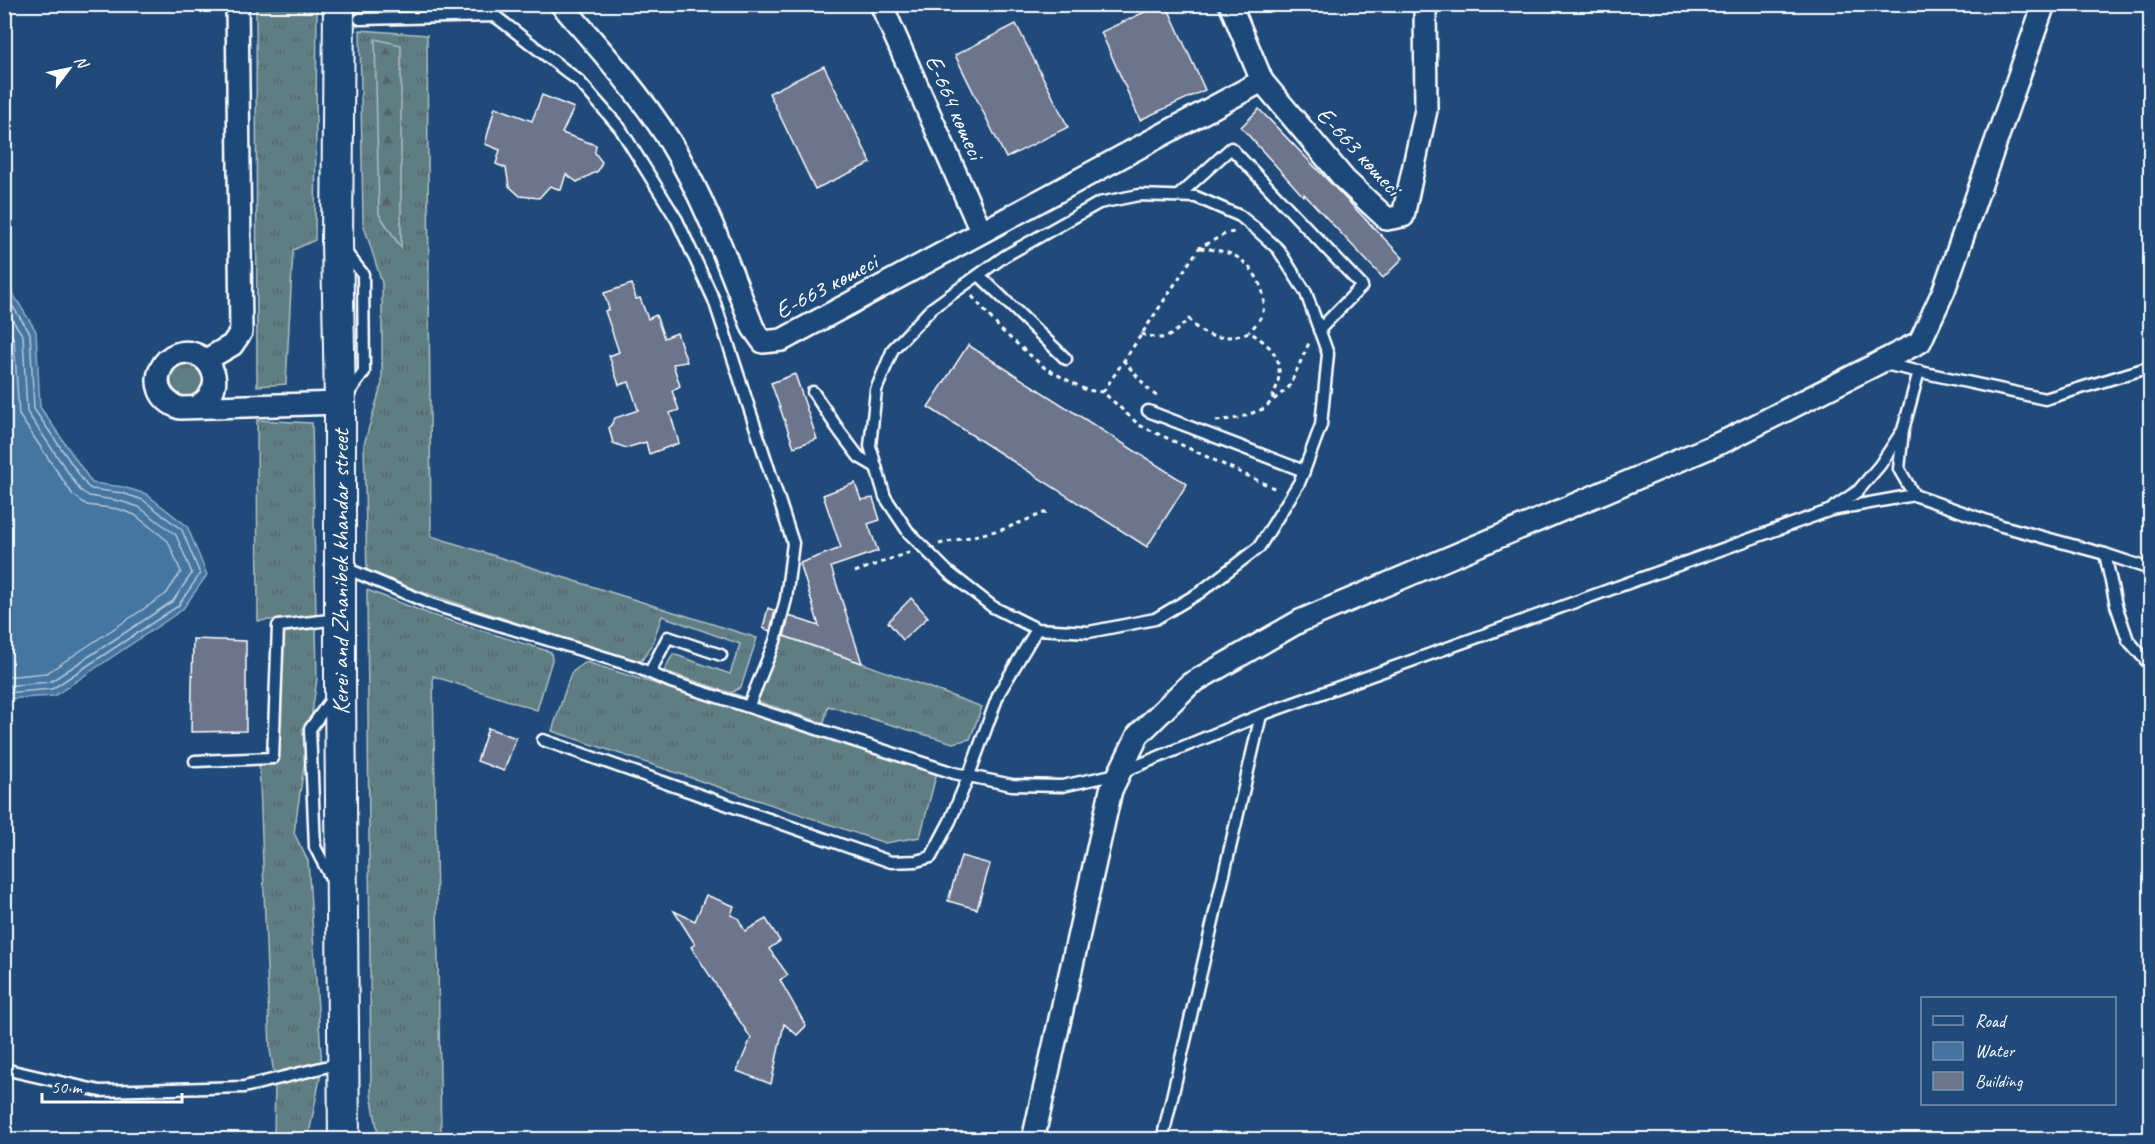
<svg xmlns="http://www.w3.org/2000/svg" width="2155" height="1144" viewBox="0 0 2155 1144" font-family="Caveat,sans-serif">
<style>
.grass{fill:url(#grass-tufts);stroke:#afbec1;stroke-width:1.5}
.forest{fill:url(#forest-firs);stroke:#afbec1;stroke-width:1.5}
.water{fill:#4574a1;stroke:#8facc7;stroke-width:1.5}
.lines{fill:none;stroke-linecap:round;stroke-linejoin:round}
.shore{stroke:#b5c7d9;stroke-width:1.5}
.building{fill:#6d758d;stroke:#fff;stroke-width:1.5}
.service-casing{stroke:#fff;stroke-width:15}
.minor-casing{stroke:#fff;stroke-width:26}
.secondary-casing{stroke:#fff;stroke-width:34}
.path{stroke:#fff;stroke-width:3;stroke-dasharray:4.5 4.5;stroke-linecap:butt}
.service{stroke:#1f4a7a;stroke-width:10}
.minor{stroke:#1f4a7a;stroke-width:21}
.secondary{stroke:#1f4a7a;stroke-width:30}
.labels{text-anchor:middle;stroke-width:4.5;stroke-linejoin:round;paint-order:stroke}
.street-label{font-size:24px;fill:#fff;stroke:#1f4a7a}
</style>
<defs>
<pattern id="grass-tufts" width="24" height="20" patternUnits="userSpaceOnUse" patternTransform="scale(1.5)"><rect width="24" height="20" fill="#5f7e83"/><path d="M3 7l-1-3M5 7V3M7 7l1-3M15 17l-1-3M17 17v-4M19 17l1-3" fill="none" stroke="#566568"/></pattern>
<pattern id="forest-firs" width="22" height="20" patternUnits="userSpaceOnUse" patternTransform="scale(1.5)"><rect width="22" height="20" fill="#5f7e83"/><path d="M5 1l3.5 6h-7zM16 11l3.5 6h-7z" fill="#566568"/></pattern>
</defs>
<rect width="100%" height="100%" fill="#1f4a7a"/>
<filter id="ink" filterUnits="userSpaceOnUse"><feTurbulence type="fractalNoise" baseFrequency=".0167" numOctaves="2"/><feDisplacementMap in="SourceGraphic" scale="12" xChannelSelector="R" yChannelSelector="G"/><feConvolveMatrix kernelMatrix="1 2 1 2 8 2 1 2 1" color-interpolation-filters="sRGB"/></filter>
<g filter="url(#ink)">
<!-- grass -->
<g class="grass">
<path d="M256 5H317L315 240 293 250 286 384 257 386Z"/>
<path d="M360 30 427 35 431 536 757 638 741 687 731 693 757 701 777 634 862 663 982 707 970 739 953 743 828 706 824 723 664 671 673 654 730 674 740 644 662 616 651 647 640 663 367 574 364 444 382 383V283L363 223Z"/>
<circle cx="187" cy="380" r="16"/>
<path d="M257 420 312 423 316 616 258 621Z"/>
<path d="M367 590 432 615 551 652 552 660 537 710 433 676 441 1134 431 1139H379L371 1094Z"/>
<path d="M316 629 317 679 294 833 308 861 322 1068 308 1139H274L275 1079 270 1050 259 758H273L277 633Z"/>
<path d="M586 662 937 772 920 837 885 843 552 731 571 673Z"/>
</g>
<!-- forest -->
<path class="forest" d="M375 39 401 45V248L379 214Z"/>
<!-- water -->
<path class="water" d="M5 281 36 331 40 407 92 483 123 487 146 494 187 526 207 575 182 610 54 696 5 699Z"/>
<g class="lines">
<!-- shore -->
<g class="shore">
<path d="M4 293 30 333 34 409 87 486 91 489 122 493 143 500 182 530 200 574 178 606 52 689 4 693"/>
<path d="M4 307 23 336 27 412 80 490 89 496 120 501 139 507 176 535 192 573 173 601 50 682 4 686"/>
<path d="M4 324 14 339 19 415 73 495 87 505 118 509 135 515 168 541 181 572 166 594 47 673 4 677"/>
</g>
</g>
<!-- building -->
<g class="building">
<path d="M1162 4H1166L1205 90 1140 120 1101 32Z"/>
<path d="M1016 24 1068 127 1006 158 955 55Z"/>
<path d="M824 66 871 163 815 189 769 93Z"/>
<path d="M542 95 574 108 562 133 596 145 595 153 602 162 598 171 577 182 566 174 561 190 550 186 539 198 520 196 509 186 506 168 496 164 500 150 485 144 495 107 532 121Z"/>
<path d="M1259 109 1403 258 1383 278 1304 194 1303 196 1241 127Z"/>
<path d="M632 284 636 299 640 298 648 319 656 315 664 338 677 333 687 362 673 364 680 386 672 391 679 410 670 413 679 443 649 454 646 442 626 448 613 443 609 428 615 418 638 410 629 382 619 385 609 356 619 352 605 311 609 309 604 293Z"/>
<path d="M968 345 1187 484 1147 547 928 407Z"/>
<path d="M795 374 817 439 794 447 771 383Z"/>
<path d="M855 483 861 500 873 498 880 520 868 524 878 551 831 567 862 663 784 636 789 616 819 626 800 563 841 548 823 495Z"/>
<path d="M911 598 928 617 903 640 888 622Z"/>
<path d="M768 608 775 611 770 631 763 628Z"/>
<path d="M193 639 246 641V731L191 732Z"/>
<path d="M488 728 516 738 504 771 477 761Z"/>
<path d="M961 856 990 864 977 909 948 901Z"/>
<path d="M706 895 734 906 731 915 738 918 745 931 766 919 780 941 769 949 788 975 780 980 806 1026 797 1035 784 1024 771 1084 737 1071 751 1038 691 947 695 944 674 911 695 921Z"/>
</g>
<g class="lines">
<!-- service casing -->
<g class="service-casing">
<g id="service">
<path d="M360 19 495 16 579 81 620 128 677 220 714 300 793 543 786 599 775 641 749 705"/>
<path d="M1178 196 1231 148 1362 286 1319 330"/>
<path d="M344 250 363 274 364 372 348 394"/>
<path d="M979 275 1066 359"/>
<path d="M1884 364 2045 399 2150 367"/>
<path d="M1919 371 1903 430 1899 469 1914 495 2002 526 2105 554 2116 605 2128 640 2150 665"/>
<path d="M813 392 840 432 859 457 876 467"/>
<path d="M1148 411 1304 471"/>
<path d="M1834 507 1858 491 1880 465 1901 433"/>
<path d="M2105 554 2150 569"/>
<path d="M343 567 431 604 636 667 671 682 954 773 1012 785 1062 786 1117 774 1261 715 1831 510 1914 495"/>
<path d="M650 672 668 637 721 655"/>
<path d="M333 697 310 729 315 847 333 882"/>
<path d="M543 740 891 862 916 861 931 857 950 821 969 775 999 693 1037 629 1089 632 1155 619 1199 593 1259 547 1299 483 1304 471 1321 425 1328 354 1306 293 1278 249 1256 229 1240 216 1196 197 1139 195 1099 203 1005 256 932 308 893 349 876 390 870 446 885 497 909 533 948 572 993 607 1037 629"/>
<path d="M195 761 273 758 278 626 338 619"/>
<path d="M4 1069 100 1091 244 1087 341 1063"/>
<path d="M1162 1140 1261 715"/>
</g>
</g>
<!-- minor casing -->
<g class="minor-casing">
<g id="minor">
<path d="M561 4C599 48 638 91 669 140 705 199 728 264 753 328L763 342 782 340 1262 81"/>
<path d="M881 4 981 231"/>
<path d="M1230 4 1262 81 1345 180 1387 219 1403 216 1426 110 1425 4"/>
<path d="M206 360 232 345 241 332 237 4"/>
<path d="M198 406C209 399 217 389 214 375 212 368 208 361 201 357 166 336 136 392 180 408L340 403"/>
<path d="M1033 1140 1111 790 1138 735 1190 684 1300 621 1727 440 1920 342 1944 290 2044 4"/>
</g>
</g>
<!-- secondary casing -->
<g class="secondary-casing">
<path id="secondary" d="M339 4 337 241 340 403V687L344 1140"/>
</g>
<!-- path -->
<g class="path">
<path d="M1200 248C1209 249 1219 250 1228 253 1251 260 1272 293 1261 317 1258 322 1253 328 1249 332"/>
<path d="M972 296 1001 330 1045 368 1086 390 1103 392 1139 425 1278 490"/>
<path d="M1141 334C1169 342 1168 338 1189 319 1203 341 1228 340 1249 332 1281 350 1286 369 1271 401"/>
<path d="M1123 360 1150 391 1159 398"/>
<path d="M1103 392 1199 248 1227 233 1236 232"/>
<path d="M1216 421 1239 418 1263 409 1270 403 1289 387 1309 343"/>
<path d="M939 544 1004 529 1049 511"/>
<path d="M855 572 910 552"/>
</g>
<!-- service -->
<use href="#service" class="service"/>
<!-- minor -->
<use href="#minor" class="minor"/>
<!-- secondary -->
<use href="#secondary" class="secondary"/>
</g>
</g>
<g class="labels">
<!-- street labels -->
<g class="street-label">
<text transform="translate(955 107) rotate(66)" y="8">Е-664 көшесі</text>
<text transform="translate(1359 151) rotate(47)" y="8">Е-663 көшесі</text>
<text transform="translate(826 286) rotate(-28)" y="8">Е-663 көшесі</text>
<text transform="translate(340 572) rotate(-90)" y="8">Kerei and Zhanibek khandar street</text>
</g>
</g>
<!-- margin -->
<rect width="2155" height="1144" fill="none" stroke="#1f4a7a" stroke-width="24"/>
<rect x="12" y="12" width="2131" height="1120" fill="none" stroke="#fff" stroke-width="2" filter="url(#ink)"/>
<!-- legend -->
<rect x="1921" y="997" width="195" height="108" fill="#1f4a7a" stroke="#7992af" stroke-width="1.5"/>
<rect x="1933" y="1016" width="30" height="9" fill="#1f4a7a" stroke="#7992af" stroke-width="1.5"/>
<text x="1975" y="1027" font-size="18" fill="#ffffff">Road</text>
<rect x="1933" y="1042" width="30" height="18" fill="#4574a1" stroke="#7992af" stroke-width="1.5"/>
<text x="1975" y="1057" font-size="18" fill="#ffffff">Water</text>
<rect x="1933" y="1072" width="30" height="18" fill="#6d758d" stroke="#7992af" stroke-width="1.5"/>
<text x="1975" y="1087" font-size="18" fill="#ffffff">Building</text>
<!-- north arrow -->
<g transform="translate(69 69) rotate(58)" stroke="#1f4a7a" stroke-width="4.5" paint-order="stroke">
<path d="M0-4.5L10 22L0 15L-10 22Z" fill="#ffffff"/>
<text y="-9" font-size="16" font-weight="bold" text-anchor="middle" fill="#ffffff">N</text>
</g>
<!-- scale -->
<path d="M42 1093v9h140v-9" fill="none" stroke="#ffffff" stroke-width="3"/>
<text x="51" y="1093" font-size="18" fill="#ffffff" stroke="#1f4a7a" stroke-width="4.5" paint-order="stroke">50 m</text>
</svg>
